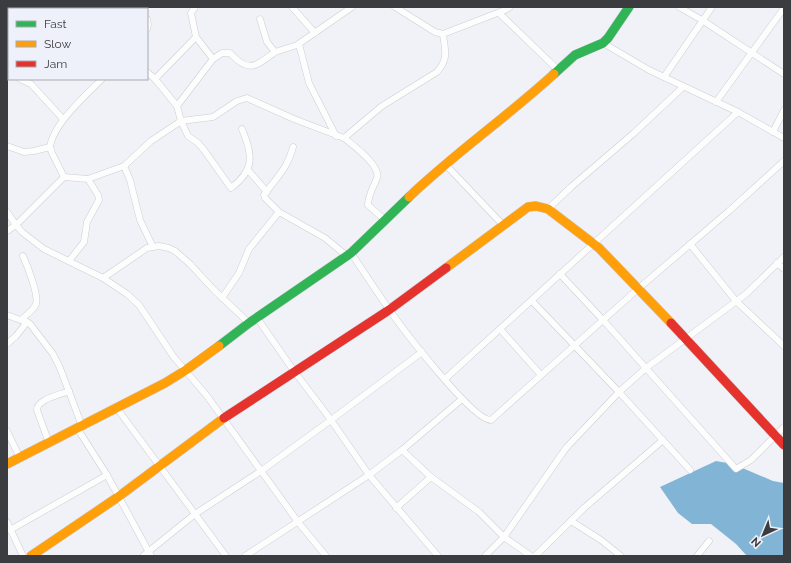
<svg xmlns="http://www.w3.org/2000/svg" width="791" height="563" viewBox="0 0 791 563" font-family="Raleway,sans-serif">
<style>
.water{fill:#82b5d5}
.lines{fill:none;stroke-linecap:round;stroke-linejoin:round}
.street-casing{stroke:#cdced2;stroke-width:7}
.fast-casing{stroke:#cdced2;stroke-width:10}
.slow-casing{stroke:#cdced2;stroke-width:10}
.jam-casing{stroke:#cdced2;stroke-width:10}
.street{stroke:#fdfdfe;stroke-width:6}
.fast{stroke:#30b455;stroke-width:9}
.slow{stroke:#ff9f0a;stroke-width:9}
.jam{stroke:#e5322d;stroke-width:9}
</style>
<rect width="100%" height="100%" fill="#f1f2f7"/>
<!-- water -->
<path class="water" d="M716 461 733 464 773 481 784 483V556H747L736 544 711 524H692L678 513 660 487Z"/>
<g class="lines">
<!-- street casing -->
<g class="street-casing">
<g id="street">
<path d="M92 7 93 9"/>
<path d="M195 7 191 13 196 37 213 59"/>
<path d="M292 7 315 33"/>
<path d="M395 7 435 32 443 34 505 10 510 7"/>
<path d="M679 7 702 20 784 74"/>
<path d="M44 9 45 7"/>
<path d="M499 13 558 70"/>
<path d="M147 19 148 25 147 29"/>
<path d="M260 19 267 42 275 52 297 45 352 7"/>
<path d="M7 29 9 30"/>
<path d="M603 43 649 70 738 112 784 138"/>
<path d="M299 44 309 83 336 136"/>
<path d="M147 72 155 79 177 106 181 121 188 136 198 143 204 150 231 188C255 170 253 155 242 129"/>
<path d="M7 73 9 74"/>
<path d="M664 77 712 7"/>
<path d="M20 79 31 84 63 119"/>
<path d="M155 79 196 37"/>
<path d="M716 102 784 8"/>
<path d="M177 106 213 59 222 53H230C249 74 256 66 275 52"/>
<path d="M773 132 784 110"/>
<path d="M7 146 24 152 34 151 50 147 52 153 64 177 88 179 124 166 151 141 181 121 213 117 237 101 247 98 294 119 344 138"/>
<path d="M50 147C53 124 86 95 102 79"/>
<path d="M446 165 503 225"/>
<path d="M124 166 130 180 140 220 153 247"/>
<path d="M248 170 267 192"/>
<path d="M548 209 571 187 634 133 683 87"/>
<path d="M7 212 16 225 22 232 44 249 103 278 127 294 139 305 173 356 207 396 298 522 326 556"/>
<path d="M279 212 265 198 264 195C276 178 288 168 293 147"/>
<path d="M385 220 368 205C368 195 374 186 377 178 381 166 353 145 344 138L382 106 437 72C449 58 445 51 443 34"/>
<path d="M7 231 16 225 64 177"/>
<path d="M690 244 736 301 784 346"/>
<path d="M351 253C364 272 376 291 389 309 401 327 473 421 491 420L639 288 729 211 784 161"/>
<path d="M69 261 84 242 87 222 99 200 98 195 88 179"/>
<path d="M777 263 784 269"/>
<path d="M560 274 603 320 736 469 751 460 784 427"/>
<path d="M103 278 147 248 159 246 169 248 175 251 190 264 214 290 249 323"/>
<path d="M222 298 239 273 249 249 279 212 325 238 347 256"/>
<path d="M532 301 619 392 690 470"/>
<path d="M7 315 23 321"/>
<path d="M257 318 294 371 331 420 369 475 438 556"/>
<path d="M21 320C25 316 34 310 36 304 39 295 27 265 23 256"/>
<path d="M500 329 541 375"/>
<path d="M7 344 16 336 27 322 30 324 53 354 60 368 82 426"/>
<path d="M445 379C543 290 640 201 738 112"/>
<path d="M116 407 226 556"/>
<path d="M77 428 107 475 151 556"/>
<path d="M7 431 20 458"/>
<path d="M49 443 37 410C37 399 60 395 69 391"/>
<path d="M402 450 431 477"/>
<path d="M396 508 431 477 479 512 504 537 531 556"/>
<path d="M571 521 601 540 621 556"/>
<path d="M7 522 23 556"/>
<path d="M10 530 107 475"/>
<path d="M143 556 195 514 261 471 331 420 422 352"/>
<path d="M245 556 369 475 402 450 462 399"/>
<path d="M485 556 504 537 566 448 619 392 646 368 746 294 784 257"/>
<path d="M535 556 584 508 663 440"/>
<path d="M697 556 709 541"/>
</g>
</g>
<!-- fast casing -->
<g class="fast-casing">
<g id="fast">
<path d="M554 74 575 55 603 43 608 38 629 7"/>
<path d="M219 346 249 323 351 253 409 197"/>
</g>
</g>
<!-- slow casing -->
<g class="slow-casing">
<g id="slow">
<path d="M409 197C455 153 507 117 554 74"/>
<path d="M446 268 528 207 536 206 548 209 599 248 671 323"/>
<path d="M7 464 165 383 186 370 219 346"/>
<path d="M31 556 118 497 224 418"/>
</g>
</g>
<!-- jam casing -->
<g class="jam-casing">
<g id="jam">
<path d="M671 323 784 445"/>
<path d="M224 418 389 310 446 268"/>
</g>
</g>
<!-- street -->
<use href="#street" class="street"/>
<!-- fast -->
<use href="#fast" class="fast"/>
<!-- slow -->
<use href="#slow" class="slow"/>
<!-- jam -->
<use href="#jam" class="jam"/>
</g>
<!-- border -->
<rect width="791" height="563" fill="none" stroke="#3b3c3f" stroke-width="16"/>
<!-- legend -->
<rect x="8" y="8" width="140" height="72" fill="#eef1fa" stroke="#a6a9af"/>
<rect x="16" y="21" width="20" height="6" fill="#30b455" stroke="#a6a9af"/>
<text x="44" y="28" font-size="12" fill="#3b3c3f">Fast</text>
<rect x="16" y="41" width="20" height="6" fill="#ff9f0a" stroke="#a6a9af"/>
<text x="44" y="48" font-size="12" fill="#3b3c3f">Slow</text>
<rect x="16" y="61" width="20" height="6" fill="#e5322d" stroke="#a6a9af"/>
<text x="44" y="68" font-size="12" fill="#3b3c3f">Jam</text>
<!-- north arrow -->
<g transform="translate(763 535) rotate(224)" stroke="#eef1fa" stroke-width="3" paint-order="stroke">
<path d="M0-3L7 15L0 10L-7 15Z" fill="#3b3c3f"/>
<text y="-6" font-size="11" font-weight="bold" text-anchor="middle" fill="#3b3c3f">N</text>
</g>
</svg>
